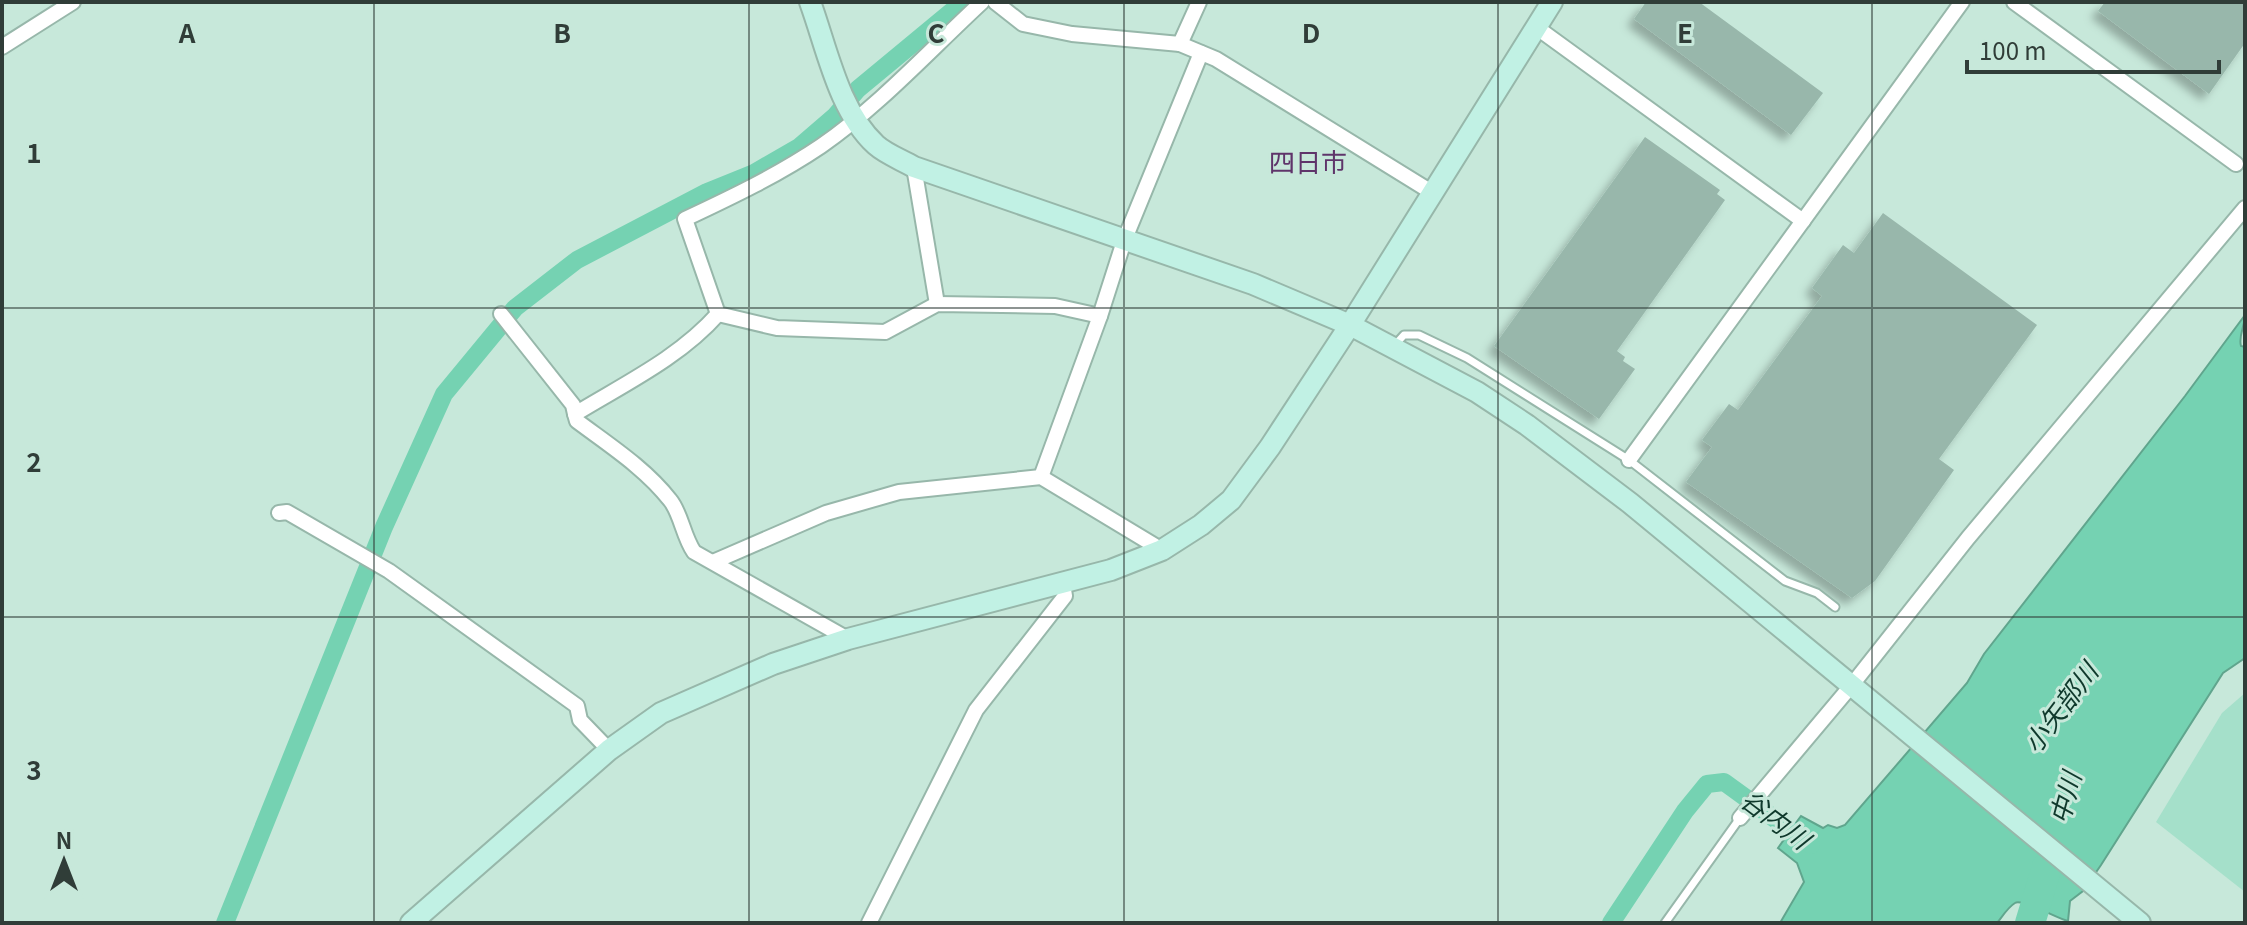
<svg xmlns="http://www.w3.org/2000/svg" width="2247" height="925" viewBox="0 0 2247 925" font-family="Georgia,'Noto Sans JP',serif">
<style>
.green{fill:#a5e0ca}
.water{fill:#75d2b2;stroke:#60a58d;stroke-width:2}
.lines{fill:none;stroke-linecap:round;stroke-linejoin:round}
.canal{stroke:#75d2b2;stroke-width:18}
.river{stroke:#75d2b2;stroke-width:30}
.building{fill:#98b7ab;filter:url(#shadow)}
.lane-casing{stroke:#97b7aa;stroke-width:11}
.street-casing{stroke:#97b7aa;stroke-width:18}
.secondary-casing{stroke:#97b7aa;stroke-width:24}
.lane{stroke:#fff;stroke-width:7}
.street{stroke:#fff;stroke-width:14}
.secondary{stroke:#c1f1e4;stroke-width:20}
.grid{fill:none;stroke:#303d38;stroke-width:2;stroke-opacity:0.55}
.labels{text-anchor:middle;stroke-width:6;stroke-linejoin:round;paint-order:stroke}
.neighbourhood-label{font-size:26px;fill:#5f346a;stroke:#c7e8da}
.water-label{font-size:26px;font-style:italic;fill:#0f392c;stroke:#c7e8da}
.grid-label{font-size:26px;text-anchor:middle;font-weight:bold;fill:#303d38;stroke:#c7e8da;stroke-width:6;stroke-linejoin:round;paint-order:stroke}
</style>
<defs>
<filter id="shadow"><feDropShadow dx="-7" dy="7" stdDeviation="4" flood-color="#0004"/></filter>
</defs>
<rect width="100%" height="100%" fill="#c7e8da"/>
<!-- green -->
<path class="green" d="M2245 693V892L2156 822 2222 713Z"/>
<!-- water -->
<path class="water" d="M2245 315C2245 326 2238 336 2241 346L2245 347V658L2223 673 2101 865 2083 891 2070 901 2068 921C2058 919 2022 898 2015 903 2008 907 2002 917 1997 923H1780L1804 882 1797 863 1778 848 1798 820 1801 816 1823 828 1828 825 1837 828 1845 825 1967 683 1984 654 2185 396Z"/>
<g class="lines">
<!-- canal -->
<g class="canal">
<path d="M225 923 384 527 444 394 515 308 577 260 707 192 754 173 799 147 835 116 858 89 963 2"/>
<path d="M1611 923 1685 811 1707 784 1724 782 1811 845"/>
</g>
<!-- river -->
<path class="river" d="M2030 923 2047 867"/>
</g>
<!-- building -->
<g class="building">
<path d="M1646 2H1699L1823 93 1791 135 1634 19Z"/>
<path d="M2105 2H2245V43L2209 94 2098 11Z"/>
<path d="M1645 137 1720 190 1717 194 1725 200 1617 351 1625 357 1623 361 1635 369 1599 419 1494 346Z"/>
<path d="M1883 213 2037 325 1939 459 1954 470 1875 581 1852 598 1686 482 1712 447 1702 440 1729 404 1738 410 1822 296 1812 288 1843 245 1854 253Z"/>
</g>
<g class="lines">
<!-- lane casing -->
<g class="lane-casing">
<g id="lane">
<path d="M1394 346 1404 335H1419L1467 358 1629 460 1785 581 1817 593 1835 607"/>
<path d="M1665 923 1740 818"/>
</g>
</g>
<!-- street casing -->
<g class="street-casing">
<g id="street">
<path d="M982 2C930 50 879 106 821 146 778 175 732 197 685 219L718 314 777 328 885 332 937 304 1055 306 1100 316"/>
<path d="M995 2 1023 24 1072 34 1180 44 1216 59 1433 193"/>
<path d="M2014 2 2236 164"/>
<path d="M1536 27 1803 221"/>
<path d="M1180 44 1199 2"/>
<path d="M2 47 73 2"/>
<path d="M914 167 937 304"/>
<path d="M501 314 573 405 575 414C624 384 679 358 718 314"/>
<path d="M575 414 577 421C609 445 645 468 670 500 681 513 683 536 694 552L848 639"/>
<path d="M1629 460 1962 2"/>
<path d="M1041 477 1100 316 1124 241 1201 53"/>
<path d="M279 513 287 512 389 571 577 706 580 720 609 750"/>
<path d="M713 562 826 513 899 492 1041 477 1162 550"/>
<path d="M1740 818 1851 686 1968 538 2245 208"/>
<path d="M869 923 976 710 1065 596 1063 584"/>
</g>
</g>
<!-- secondary casing -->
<g class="secondary-casing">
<g id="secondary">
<path d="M810 2C827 48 838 110 876 145 886 154 902 160 914 167L1253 284 1350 325 1477 392 1527 425 1630 503 2140 923"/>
<path d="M411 923 609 750 661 713 773 664 848 639 1111 570 1162 550 1201 525 1231 500 1270 447 1350 325 1552 2"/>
</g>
</g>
<!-- lane -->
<use href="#lane" class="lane"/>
<!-- street -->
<use href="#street" class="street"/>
<!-- secondary -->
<use href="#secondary" class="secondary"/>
</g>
<!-- grid -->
<path class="grid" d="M374 2V923M749 2V923M1124 2V923M1498 2V923M1872 2V923M2 308H2245M2 617H2245"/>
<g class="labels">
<!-- neighbourhood labels -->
<g class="neighbourhood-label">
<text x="1308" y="172">四日市</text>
</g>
<!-- water labels -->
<g class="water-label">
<text transform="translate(2061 708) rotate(-53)" y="9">小矢部川</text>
<text transform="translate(2066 798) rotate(-75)" y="9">中川</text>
<text transform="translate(1775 820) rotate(37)" y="9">谷内川</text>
</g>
</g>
<g class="grid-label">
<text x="187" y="43">A</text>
<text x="562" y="43">B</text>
<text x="936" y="43">C</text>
<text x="1311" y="43">D</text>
<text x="1685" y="43">E</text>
<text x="34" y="163">1</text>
<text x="34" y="472">2</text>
<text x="34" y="780">3</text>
</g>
<!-- border -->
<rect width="2247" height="925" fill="none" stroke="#303d38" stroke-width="8"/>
<!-- north arrow -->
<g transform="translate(64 861)" stroke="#c7e8da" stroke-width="6" paint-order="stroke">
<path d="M0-6L14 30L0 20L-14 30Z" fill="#303d38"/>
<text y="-12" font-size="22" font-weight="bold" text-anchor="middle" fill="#303d38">N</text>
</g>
<!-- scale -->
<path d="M1967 60v12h252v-12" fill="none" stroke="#303d38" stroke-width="4"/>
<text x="1979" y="60" font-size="24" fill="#303d38" stroke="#c7e8da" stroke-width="6" paint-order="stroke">100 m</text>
</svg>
